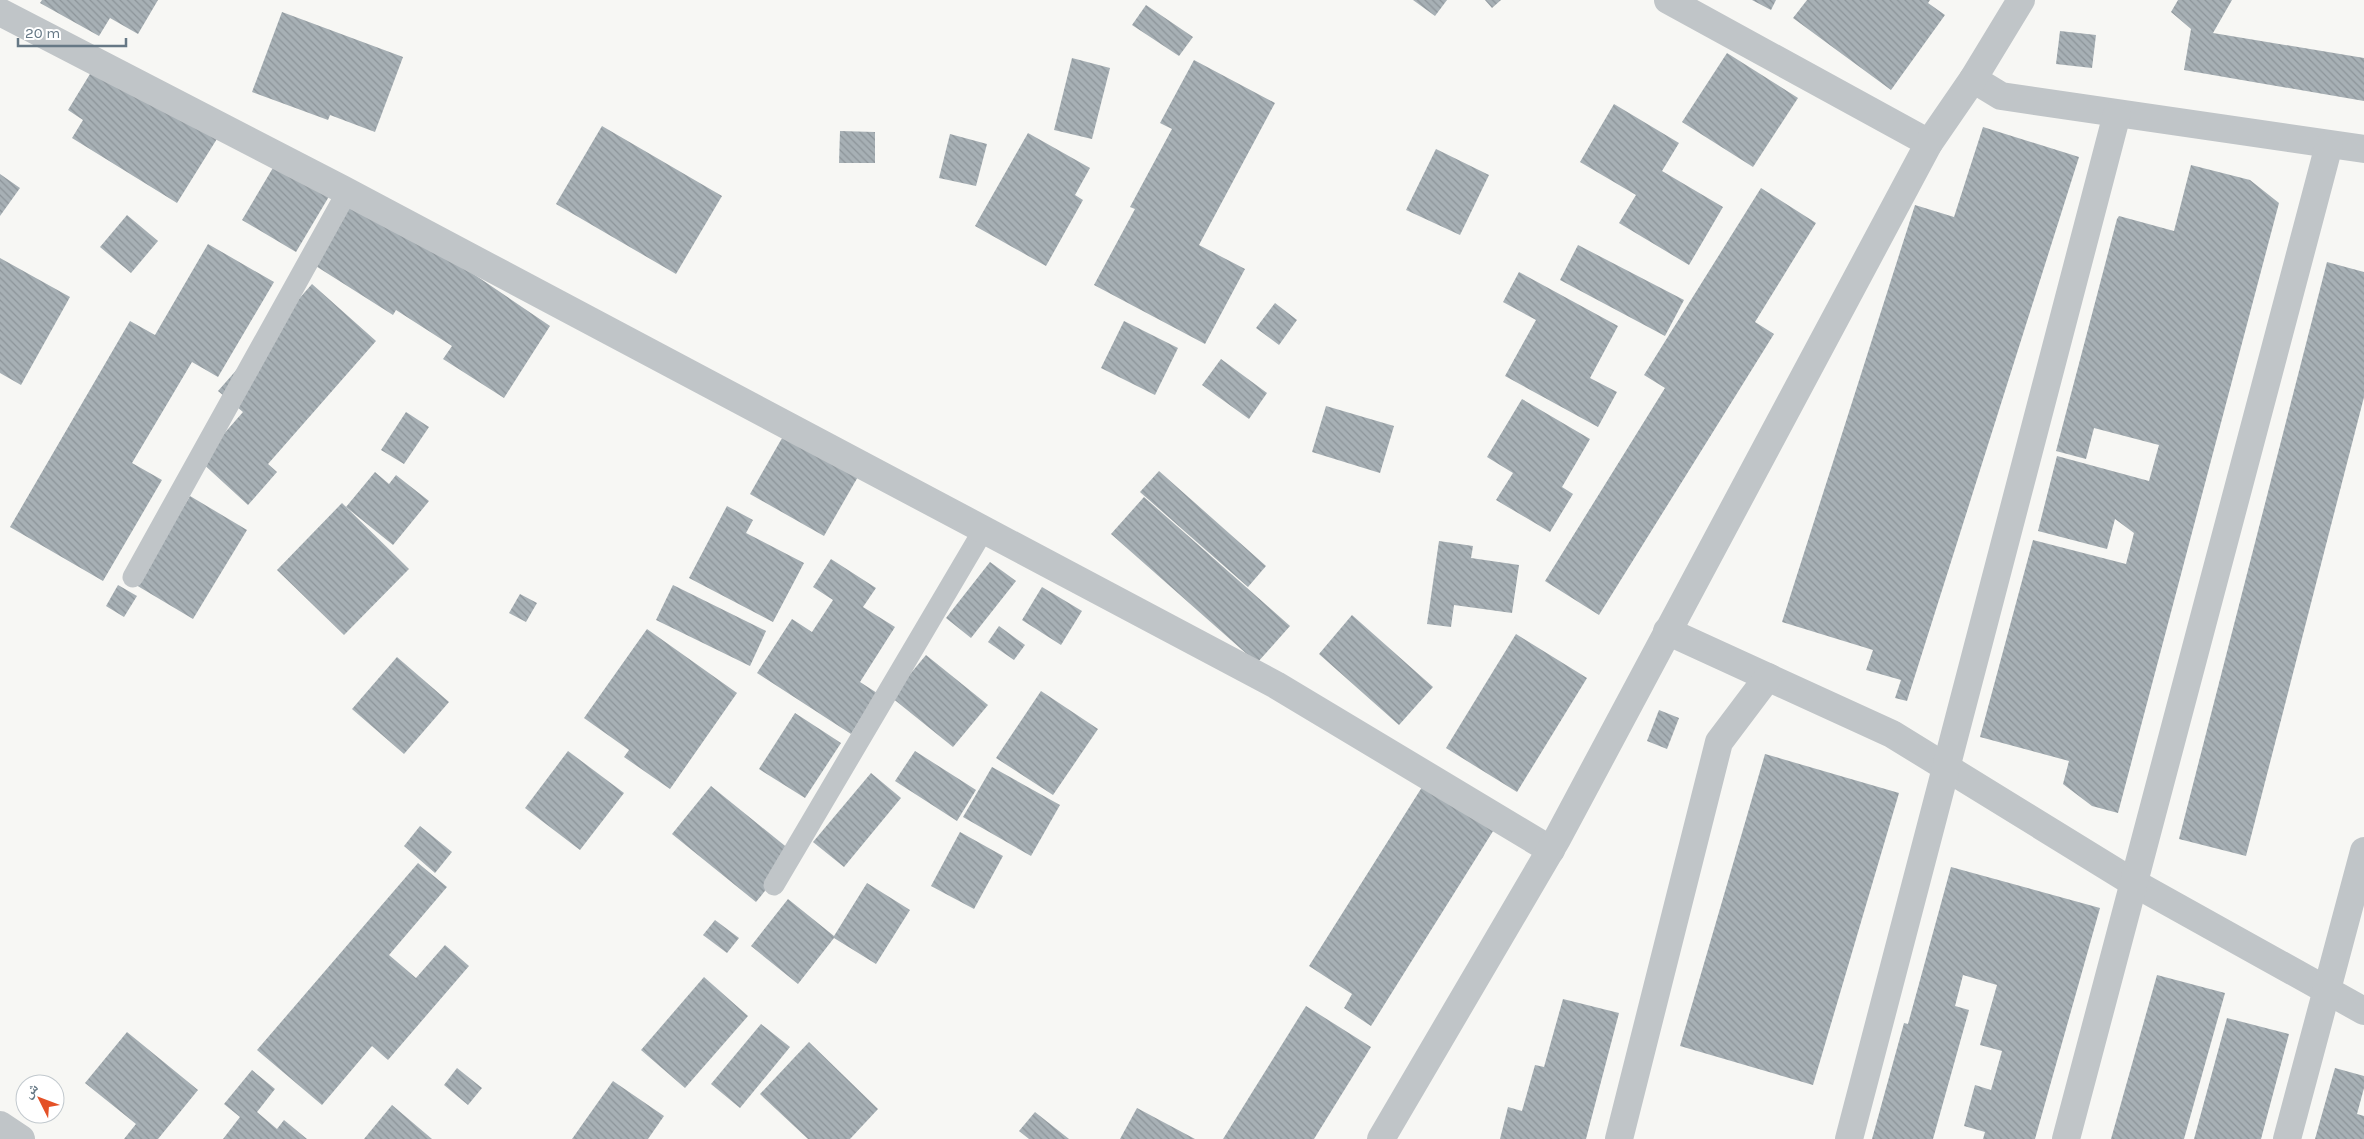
<svg xmlns="http://www.w3.org/2000/svg" width="2364" height="1139" viewBox="0 0 2364 1139" font-family="Karla,'Noto Naskh Arabic',sans-serif">
<style>
.building{fill:url(#building-back-hatch)}
.lines{fill:none;stroke-linecap:round;stroke-linejoin:round}
.service{stroke:#c0c5c8;stroke-width:21}
.minor{stroke:#c0c5c8;stroke-width:28}
</style>
<defs>
<pattern id="building-back-hatch" width="6" height="6" patternUnits="userSpaceOnUse" patternTransform="scale(1.25)"><rect width="6" height="6" fill="#a7b0b5"/><path d="M-1 5l2 2M0 0l6 6M5-1l2 2" fill="none" stroke="#8c9499"/></pattern>
</defs>
<rect width="100%" height="100%" fill="#f7f7f4"/>
<!-- building -->
<g class="building">
<path d="M42 0H158L138 34 110 18 99 36 40 3Z"/>
<path d="M1413 0H1447L1435 16Z"/>
<path d="M1485 0H1501L1492 8Z"/>
<path d="M1752 0H1776L1771 10Z"/>
<path d="M1807 0H1930L1928 3 1945 15 1891 90 1793 18Z"/>
<path d="M2178 0H2232L2213 33 2364 58V101L2184 70 2191 29 2171 12Z"/>
<path d="M1146 5 1193 37 1179 56 1132 25Z"/>
<path d="M282 12 403 57 375 132 330 115 328 120 252 92Z"/>
<path d="M2060 31 2096 35 2092 68 2056 64Z"/>
<path d="M104 51 225 126 177 203 72 138 83 120 68 110Z"/>
<path d="M1727 53 1798 98 1753 167 1682 122Z"/>
<path d="M1072 58 1110 68 1092 139 1054 130Z"/>
<path d="M1194 60 1275 103 1199 245 1245 269 1205 344 1094 285 1135 209 1130 207 1172 129 1160 123Z"/>
<path d="M1614 104 1679 143 1662 171 1723 207 1689 265 1619 223 1636 195 1580 162Z"/>
<path d="M602 126 722 196 676 274 556 204Z"/>
<path d="M1983 127 2079 157 1907 701 1895 698 1901 680 1866 670 1873 650 1782 622 1915 205 1954 217Z"/>
<path d="M840 131 875 132V163H839Z"/>
<path d="M1028 133 1090 168 1075 195 1083 200 1046 266 975 226Z"/>
<path d="M950 134 987 144 976 186 939 178Z"/>
<path d="M1436 149 1489 175 1460 235 1406 210Z"/>
<path d="M280 156 334 188 296 252 242 220Z"/>
<path d="M2191 165 2250 180 2279 203 2118 813 2092 806 2063 784 2069 761 1980 737 2033 540 2126 564 2134 533 2115 519 2107 549 2038 531 2057 456 2149 481 2159 445 2094 428 2086 459 2056 451 2117 219 2119 216 2174 231Z"/>
<path d="M0 174 20 188 0 216Z"/>
<path d="M1761 188 1816 223 1755 322 1774 334 1599 615 1545 581 1665 388 1644 375Z"/>
<path d="M351 201 432 252 435 248 550 326 504 398 443 359 452 346 396 310 393 315 311 263Z"/>
<path d="M127 215 158 241 131 273 100 247Z"/>
<path d="M208 244 274 282 218 377 192 362 132 463 162 480 103 581 10 527 130 321 155 335Z"/>
<path d="M1578 245 1684 300 1665 336 1560 280Z"/>
<path d="M0 258 70 297 21 385 0 373Z"/>
<path d="M2327 262 2364 272V397L2246 856 2179 839Z"/>
<path d="M1519 272 1618 326 1590 378 1617 392 1598 427 1505 376 1536 320 1503 302Z"/>
<path d="M312 284 376 341 268 464 277 472 248 505 200 461 243 412 218 391Z"/>
<path d="M1275 303 1297 320 1279 345 1256 328Z"/>
<path d="M1124 321 1178 348 1155 395 1101 368Z"/>
<path d="M1221 359 1267 393 1249 419 1202 385Z"/>
<path d="M1522 399 1590 439 1562 487 1573 494 1550 532 1496 500 1513 473 1487 457Z"/>
<path d="M1326 406 1394 426 1380 473 1312 452Z"/>
<path d="M406 412 429 427 404 464 381 450Z"/>
<path d="M789 426 863 468 824 536 750 494Z"/>
<path d="M1159 471 1266 566 1248 587 1140 492Z"/>
<path d="M375 472 389 484 396 475 429 501 393 545 346 507Z"/>
<path d="M190 496 247 530 193 619 136 585Z"/>
<path d="M1144 497 1290 626 1257 663 1111 534Z"/>
<path d="M342 503 409 569 344 635 277 570Z"/>
<path d="M727 506 753 520 746 533 804 563 773 622 689 578Z"/>
<path d="M1439 541 1473 546 1471 558 1519 565 1512 613 1454 605 1451 627 1427 624Z"/>
<path d="M831 559 876 588 863 607 895 627 860 682 877 693 851 734 757 673 792 619 812 632 833 600 813 587Z"/>
<path d="M990 562 1016 581 971 638 946 618Z"/>
<path d="M118 585 137 596 124 617 106 606Z"/>
<path d="M673 585 766 631 750 666 656 620Z"/>
<path d="M1042 587 1082 611 1061 645 1022 620Z"/>
<path d="M520 594 537 603 526 622 509 613Z"/>
<path d="M1352 615 1433 687 1399 725 1319 654Z"/>
<path d="M999 626 1025 645 1014 660 988 642Z"/>
<path d="M647 629 737 693 670 789 624 757 629 750 584 718Z"/>
<path d="M1516 634 1587 678 1517 792 1446 748Z"/>
<path d="M926 655 988 705 953 747 891 697Z"/>
<path d="M397 657 449 702 404 754 352 709Z"/>
<path d="M1041 691 1098 729 1053 795 996 758Z"/>
<path d="M1659 710 1679 718 1667 749 1647 741Z"/>
<path d="M795 713 841 743 805 798 759 769Z"/>
<path d="M568 751 624 793 580 850 525 808Z"/>
<path d="M915 751 976 790 957 821 895 781Z"/>
<path d="M1765 754 1899 793 1813 1085 1680 1046Z"/>
<path d="M992 767 1060 805 1031 856 963 817Z"/>
<path d="M871 773 901 798 844 867 813 842Z"/>
<path d="M1424 784 1495 828 1371 1026 1344 1008 1352 994 1309 966Z"/>
<path d="M711 786 795 854 756 902 672 834Z"/>
<path d="M420 826 452 852 435 873 404 846Z"/>
<path d="M960 832 1003 856 974 909 931 886Z"/>
<path d="M418 863 447 887 389 955 416 978 445 945 469 966 388 1060 372 1046 322 1105 257 1050Z"/>
<path d="M1951 867 2100 908 2035 1139H1983L1985 1132 1964 1126 1975 1085 1991 1090 2002 1051 1980 1045 1997 985 1963 975 1955 1006 1969 1010 1933 1139H1872L1904 1023 1908 1024Z"/>
<path d="M867 883 910 910 876 964 834 938 798 984 751 946 788 899 834 936Z"/>
<path d="M715 920 739 938 727 953 703 935Z"/>
<path d="M2157 975 2225 993 2184 1139H2111Z"/>
<path d="M704 977 748 1016 685 1088 641 1050Z"/>
<path d="M1563 999 1619 1013 1586 1139H1500L1508 1107 1522 1111 1535 1065 1544 1067Z"/>
<path d="M1306 1006 1371 1047 1314 1139H1223Z"/>
<path d="M2227 1018 2289 1034 2261 1139H2194Z"/>
<path d="M761 1024 790 1047 740 1108 711 1084Z"/>
<path d="M127 1032 198 1090 158 1139H124L136 1124 85 1083Z"/>
<path d="M809 1042 878 1109 850 1139H808L760 1094Z"/>
<path d="M457 1068 482 1088 468 1105 444 1085Z"/>
<path d="M2335 1068 2364 1076V1088L2357 1114 2364 1116V1139H2315Z"/>
<path d="M252 1070 275 1089 257 1112 277 1129 284 1120 307 1139H223L240 1117 224 1104Z"/>
<path d="M613 1081 664 1116 648 1139H572Z"/>
<path d="M392 1105 432 1139H364Z"/>
<path d="M1137 1108 1195 1139H1120Z"/>
<path d="M1035 1112 1069 1139H1029L1019 1131Z"/>
</g>
<g class="lines">
<!-- service -->
<g class="service">
<path d="M133 577 347 192"/>
<path d="M774 885 984 529"/>
</g>
<!-- minor -->
<g class="minor">
<path d="M1668 0 1929 143"/>
<path d="M0 12 342 189 1276 685 1551 850"/>
<path d="M1973 79 2001 96 2364 149"/>
<path d="M1667 631 1892 734 2134 883 2364 1011"/>
<path d="M0 1125 21 1139"/>
<path d="M1381 1139 1557 839 1929 143 1973 79 2021 0"/>
<path d="M1619 1139 1719 742 1768 677"/>
<path d="M1849 1139 2117 114"/>
<path d="M2066 1139 2329 145"/>
<path d="M2287 1139 2364 851"/>
</g>
</g>
<!-- north arrow -->
<g transform="translate(40 1099) rotate(312)"><circle r="24" fill="#ffffff" stroke="#c2c9ce"/>
<path d="M0-4L9 19L0 12L-9 19Z" fill="#e45127"/>
<text y="-8" font-size="14" font-weight="bold" text-anchor="middle" fill="#667885">ش</text>
</g>
<!-- scale -->
<path d="M18 38v8h108v-8" fill="none" stroke="#667885" stroke-width="2.5"/>
<text x="25" y="38" font-size="15" fill="#667885" stroke="#ffffff" stroke-width="4" paint-order="stroke">20 m</text>
</svg>
